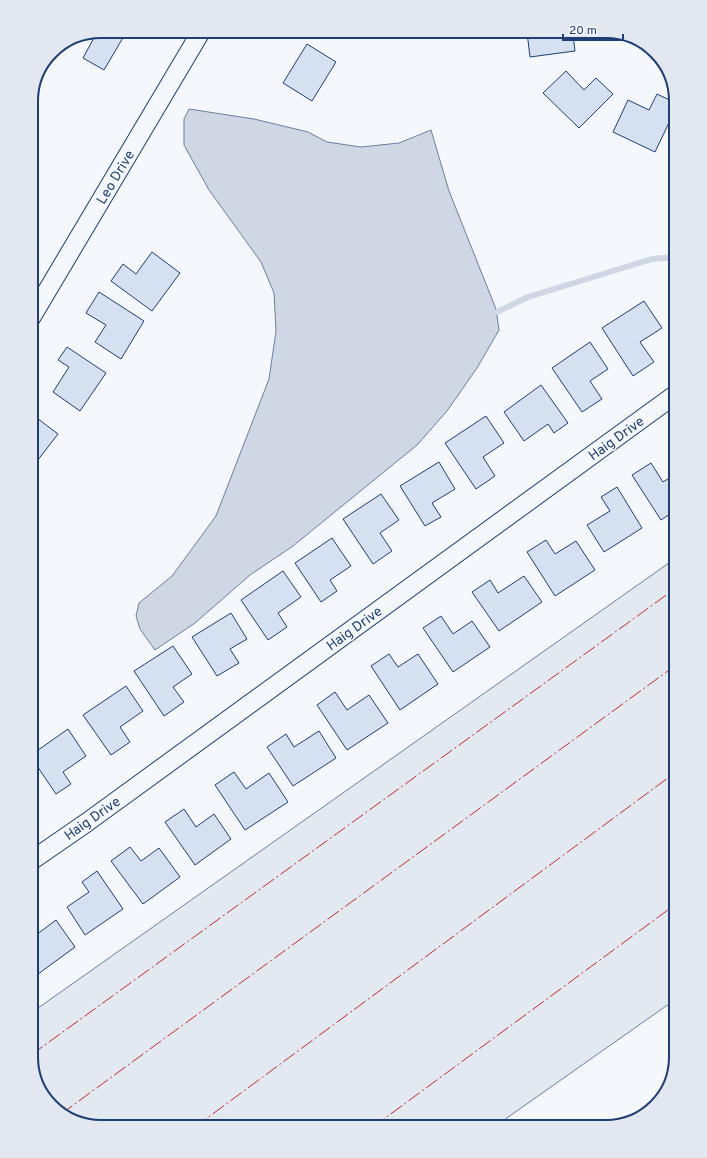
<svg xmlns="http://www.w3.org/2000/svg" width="707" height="1158" viewBox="0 0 707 1158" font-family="Overpass,sans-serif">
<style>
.green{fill:#e3e9f0;stroke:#687fa3}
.water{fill:#cfd7e4;stroke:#687fa3}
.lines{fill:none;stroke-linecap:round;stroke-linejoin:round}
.stream{stroke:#cfd7e4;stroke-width:6}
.building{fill:#d5e0f0;stroke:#1d3f73}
.minor-casing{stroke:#1d3f73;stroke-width:20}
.minor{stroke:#f4f7fb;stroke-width:18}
.power{stroke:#c62828;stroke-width:1;stroke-dasharray:14 3 2 3;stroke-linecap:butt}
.labels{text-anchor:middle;stroke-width:3;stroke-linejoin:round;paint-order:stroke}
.street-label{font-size:14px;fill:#1d3f73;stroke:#f4f7fb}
.rim{fill:none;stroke:#1d3f73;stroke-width:2}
</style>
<rect width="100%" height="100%" fill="#f4f7fb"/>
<!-- green -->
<path class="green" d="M676 558V999L494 1127H97L62 1115 38 1088 31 1057V1013Z"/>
<!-- water -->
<path class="water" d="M189 109 254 119 308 132 327 142 361 147 399 143 431 130 449 191 496 309 499 330 477 368 447 411 417 445 293 546 250 575 195 623 155 650 140 629 136 616 139 603 172 576 216 516 269 379 276 331 274 293 261 262 209 190 184 145V119Z"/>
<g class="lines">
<!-- stream -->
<path class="stream" d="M497 312 528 297 652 259 676 257"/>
</g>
<!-- building -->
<g class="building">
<path d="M527 32H563V36L573 35 575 51 530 57Z"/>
<path d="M95 36H124L104 70 83 58Z"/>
<path d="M307 44 336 62 312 101 283 83Z"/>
<path d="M566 71 584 90 596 78 613 94 579 128 543 93Z"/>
<path d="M657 94 676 103V108L655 152 613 132 628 100 649 110Z"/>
<path d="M31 203 37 207 31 215Z"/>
<path d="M152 252 180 273 152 311 111 281 123 264 136 274Z"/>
<path d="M99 292 144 321 121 359 95 342 106 325 86 313Z"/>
<path d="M644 301 662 328 640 342 654 362 633 376 602 328Z"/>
<path d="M590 342 608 369 590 381 602 399 582 412 552 368Z"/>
<path d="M67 347 106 373 80 411 53 392 69 367 58 360Z"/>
<path d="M541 385 568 423 554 433 548 424 524 441 504 412Z"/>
<path d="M33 415 58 434 31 469V418Z"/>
<path d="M486 416 504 443 483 457 495 476 476 489 445 443Z"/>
<path d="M439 462 455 489 432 503 441 517 425 526 400 486Z"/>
<path d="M651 463 663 482 676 474V510L661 520 632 475Z"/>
<path d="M617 487 642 528 604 552 587 525 610 511 601 497Z"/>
<path d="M381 494 399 520 380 533 392 551 373 564 343 519Z"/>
<path d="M332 538 351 566 330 580 337 591 321 602 295 563Z"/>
<path d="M546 540 555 554 576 541 595 570 555 596 527 552Z"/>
<path d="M283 571 301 597 278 613 287 627 268 640 241 600Z"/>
<path d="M524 576 542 602 499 631 472 592 490 580 498 593Z"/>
<path d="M231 613 247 639 230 649 239 663 217 676 192 637Z"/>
<path d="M441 616 453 634 472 621 490 647 453 672 423 628Z"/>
<path d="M173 646 192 674 173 687 184 702 164 716 134 671Z"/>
<path d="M389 654 398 667 418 654 438 684 400 710 371 666Z"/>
<path d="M126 686 143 711 120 727 130 742 111 755 83 715Z"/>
<path d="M335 692 347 710 369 695 388 723 347 750 317 705Z"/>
<path d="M68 729 86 756 63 772 71 784 56 794 31 757V755Z"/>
<path d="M319 731 336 758 293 786 267 747 286 734 294 747Z"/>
<path d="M234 772 246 789 269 773 288 802 245 830 215 785Z"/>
<path d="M184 809 196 827 214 814 231 839 195 865 165 822Z"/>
<path d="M130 847 141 861 159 848 180 877 143 904 111 861Z"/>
<path d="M97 871 123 909 85 935 67 907 89 892 82 882Z"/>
<path d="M56 920 75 947 34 977 31 973V936L32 938Z"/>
</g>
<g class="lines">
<!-- minor casing -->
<g class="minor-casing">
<g id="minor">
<path d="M31 318 199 35"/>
<path d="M31 861 86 823 676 394"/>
</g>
</g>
<!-- minor -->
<use href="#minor" class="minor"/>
<!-- power -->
<g class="power">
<path d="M31 1055 676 588"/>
<path d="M61 1114 676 665"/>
<path d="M195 1127 676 772"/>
<path d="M373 1127 676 904"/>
</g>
</g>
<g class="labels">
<!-- street labels -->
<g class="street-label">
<text transform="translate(115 177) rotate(-59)" y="5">Leo Drive</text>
<text transform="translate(616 438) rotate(-36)" y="5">Haig Drive</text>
<text transform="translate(354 628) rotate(-36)" y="5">Haig Drive</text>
<text transform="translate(92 818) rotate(-35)" y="5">Haig Drive</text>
</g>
</g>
<!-- crop -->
<path d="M0 0H707V1158H0ZM101 38H606A63 63 0 0 1 669 101V1057A63 63 0 0 1 606 1120H101A63 63 0 0 1 38 1057V101A63 63 0 0 1 101 38Z" fill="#e3e8f0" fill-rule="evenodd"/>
<path class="rim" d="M101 38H606A63 63 0 0 1 669 101V1057A63 63 0 0 1 606 1120H101A63 63 0 0 1 38 1057V101A63 63 0 0 1 101 38Z"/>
<!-- scale -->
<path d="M563 34v6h60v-6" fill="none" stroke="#1d3f73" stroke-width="2"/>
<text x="569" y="34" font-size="12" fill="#1d3f73" stroke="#f4f7fb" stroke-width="3" paint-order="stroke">20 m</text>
</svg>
